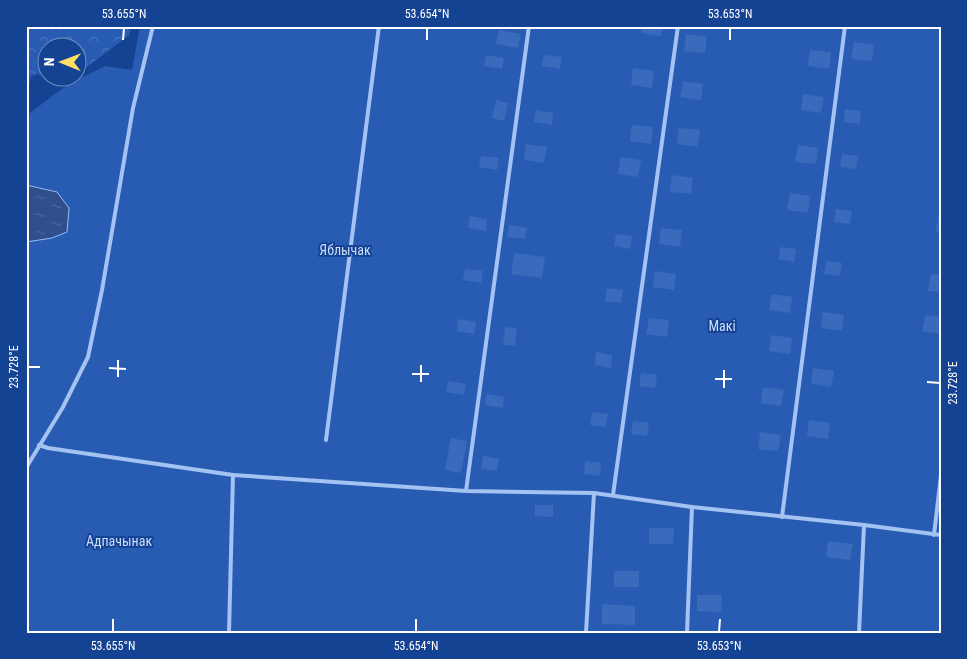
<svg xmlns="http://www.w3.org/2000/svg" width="967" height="659" viewBox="0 0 967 659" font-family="'Roboto Condensed',sans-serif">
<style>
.forest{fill:url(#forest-crowns)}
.garden{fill:#285cb3}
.water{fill:url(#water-ripples);stroke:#97bbf4}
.building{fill:#396abb}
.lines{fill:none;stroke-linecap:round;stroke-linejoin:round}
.lane{stroke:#a4c2f2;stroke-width:4}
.ticks{fill:none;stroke:#fff;stroke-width:2}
.labels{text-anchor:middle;stroke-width:4;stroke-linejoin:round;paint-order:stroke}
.park-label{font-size:14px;fill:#ccdefc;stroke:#154394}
.neatline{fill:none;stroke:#fff;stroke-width:2}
.ticks-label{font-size:12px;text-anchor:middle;fill:#fff}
</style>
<defs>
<pattern id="forest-crowns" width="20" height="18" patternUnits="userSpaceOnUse" patternTransform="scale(1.25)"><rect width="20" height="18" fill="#285cb3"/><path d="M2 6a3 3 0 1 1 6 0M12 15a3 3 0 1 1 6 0" fill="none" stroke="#4874be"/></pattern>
<pattern id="water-ripples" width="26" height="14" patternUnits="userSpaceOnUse" patternTransform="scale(1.25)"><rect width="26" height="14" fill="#2e4f8c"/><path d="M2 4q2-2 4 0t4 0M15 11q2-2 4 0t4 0" fill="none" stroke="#4d699d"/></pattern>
</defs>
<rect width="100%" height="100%" fill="#154394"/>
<!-- forest -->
<path class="forest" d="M26 26H131L129 35 78 74V48H48L47 76 36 74 31 77 26 94Z"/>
<!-- garden -->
<path class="garden" d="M140 26H941V633H26V116L67 85 105 66 132 70Z"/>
<!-- water -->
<path class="water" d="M26 185 57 192 69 208 67 232 52 238 26 242Z"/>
<!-- building -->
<g class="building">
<path d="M642 26H663L661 36 641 33Z"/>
<path d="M499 30 521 34 518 48 496 44Z"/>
<path d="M686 34 707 37 705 53 684 51Z"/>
<path d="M854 42 874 45 872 61 851 59Z"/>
<path d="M810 50 831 52 829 69 808 66Z"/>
<path d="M486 55 504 58 502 69 484 66Z"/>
<path d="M544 55 562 57 560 69 542 66Z"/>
<path d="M633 68 654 71 652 88 631 85Z"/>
<path d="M683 81 703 84 701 100 680 97Z"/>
<path d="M803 94 824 97 821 113 801 110Z"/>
<path d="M496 100 508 103 504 121 492 118Z"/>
<path d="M845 109 861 111 860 124 844 122Z"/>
<path d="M536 110 553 113 552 125 534 122Z"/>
<path d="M632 125 653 127 651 144 630 141Z"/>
<path d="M679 128 700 130 697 147 677 144Z"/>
<path d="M526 144 547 147 544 163 524 160Z"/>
<path d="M798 145 818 148 816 164 795 162Z"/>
<path d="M842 154 858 156 856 169 840 167Z"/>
<path d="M481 156 499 158 497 170 479 167Z"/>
<path d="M620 157 641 160 638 177 618 174Z"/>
<path d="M672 175 693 178 691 194 670 192Z"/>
<path d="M790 193 810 196 808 213 787 210Z"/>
<path d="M836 209 852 211 850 224 834 222Z"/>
<path d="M470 216 487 219 486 231 468 228Z"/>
<path d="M938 216H941V233L936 232Z"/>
<path d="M509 225 527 228 525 239 507 237Z"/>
<path d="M661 228 682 230 680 247 659 244Z"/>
<path d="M616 234 632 236 630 249 614 246Z"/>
<path d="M780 247 796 249 794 262 778 259Z"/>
<path d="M514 253 545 257 542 278 511 274Z"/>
<path d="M826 261 842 263 840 276 824 274Z"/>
<path d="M465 269 483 271 481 283 463 280Z"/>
<path d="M655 271 676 274 674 290 653 287Z"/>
<path d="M931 274 941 275V292L928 291Z"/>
<path d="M607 288 623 290 621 303 605 301Z"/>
<path d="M772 294 792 297 790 313 769 310Z"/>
<path d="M823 312 844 315 842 331 821 328Z"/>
<path d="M925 315 941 317V334L922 331Z"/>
<path d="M649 318 669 320 667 337 646 334Z"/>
<path d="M458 319 476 322 474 334 457 331Z"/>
<path d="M505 327 517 328 515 346 503 345Z"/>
<path d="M771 335 792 338 790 354 769 351Z"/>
<path d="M596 352 612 355 611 368 595 365Z"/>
<path d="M813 368 834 371 831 387 811 384Z"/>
<path d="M641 373 657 375 655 388 639 386Z"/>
<path d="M448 381 466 384 464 395 446 392Z"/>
<path d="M763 387 784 390 781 406 761 403Z"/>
<path d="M486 394 504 397 503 408 485 405Z"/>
<path d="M592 412 608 414 606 427 590 425Z"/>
<path d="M809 420 830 423 828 439 807 436Z"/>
<path d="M633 421 649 423 647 436 631 434Z"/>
<path d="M760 432 781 435 778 451 758 449Z"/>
<path d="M451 438 467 441 461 473 445 470Z"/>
<path d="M483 456 499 459 497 471 481 469Z"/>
<path d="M585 461 601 463 600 476 584 474Z"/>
<path d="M535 505H553V517L535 516Z"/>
<path d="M649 528H674L673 544H649Z"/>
<path d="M828 541 853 544 850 560 826 557Z"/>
<rect x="614" y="571" width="25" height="16"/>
<path d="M697 595H722L721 612 697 611Z"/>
<path d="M602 604 635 606V625L602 624Z"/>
</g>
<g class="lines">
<!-- lane -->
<g class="lane">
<path d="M326 440 379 26"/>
<path d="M39 445 48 448 233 475 466 491 594 493 692 507 864 525 941 535"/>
<path d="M26 468 63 407 88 357 102 290 133 108 153 26"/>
<path d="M466 491 529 26"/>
<path d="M613 495 678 26"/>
<path d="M782 517 845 26"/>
<path d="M934 535 941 475"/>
<path d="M229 633 233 475"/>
<path d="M586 633 594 493"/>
<path d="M687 633 692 507"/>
<path d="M859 633 864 525"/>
</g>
</g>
<!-- ticks -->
<path class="ticks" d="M123 40 124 28M427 40V28M730 40V28M28 367H40M109 368 126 369M412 374H429M118 377V360M715 379H732M421 382V365M927 382 940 383M724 388V370M113 632V619M416 632V619M719 632 720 619"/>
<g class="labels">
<!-- park labels -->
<g class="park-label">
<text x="345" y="255">Яблычак</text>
<text x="722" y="331">Макі</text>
<text x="119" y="546">Адпачынак</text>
</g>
</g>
<!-- border -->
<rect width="967" height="659" fill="none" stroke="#154394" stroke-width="55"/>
<!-- north arrow -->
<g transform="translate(62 62) rotate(271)"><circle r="24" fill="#154394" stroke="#738ebf"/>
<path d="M0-4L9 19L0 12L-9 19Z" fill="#ffde65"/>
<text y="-8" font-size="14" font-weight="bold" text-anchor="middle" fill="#ffffff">N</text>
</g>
<rect x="28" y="28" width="912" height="604" class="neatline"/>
<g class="ticks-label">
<text x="124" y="18">53.655°N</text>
<text x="427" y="18">53.654°N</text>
<text x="730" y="18">53.653°N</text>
<text transform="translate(14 367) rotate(-90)" y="4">23.728°E</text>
<text transform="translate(953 383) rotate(-90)" y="4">23.728°E</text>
<text x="113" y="650">53.655°N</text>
<text x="416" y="650">53.654°N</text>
<text x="719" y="650">53.653°N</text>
</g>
</svg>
